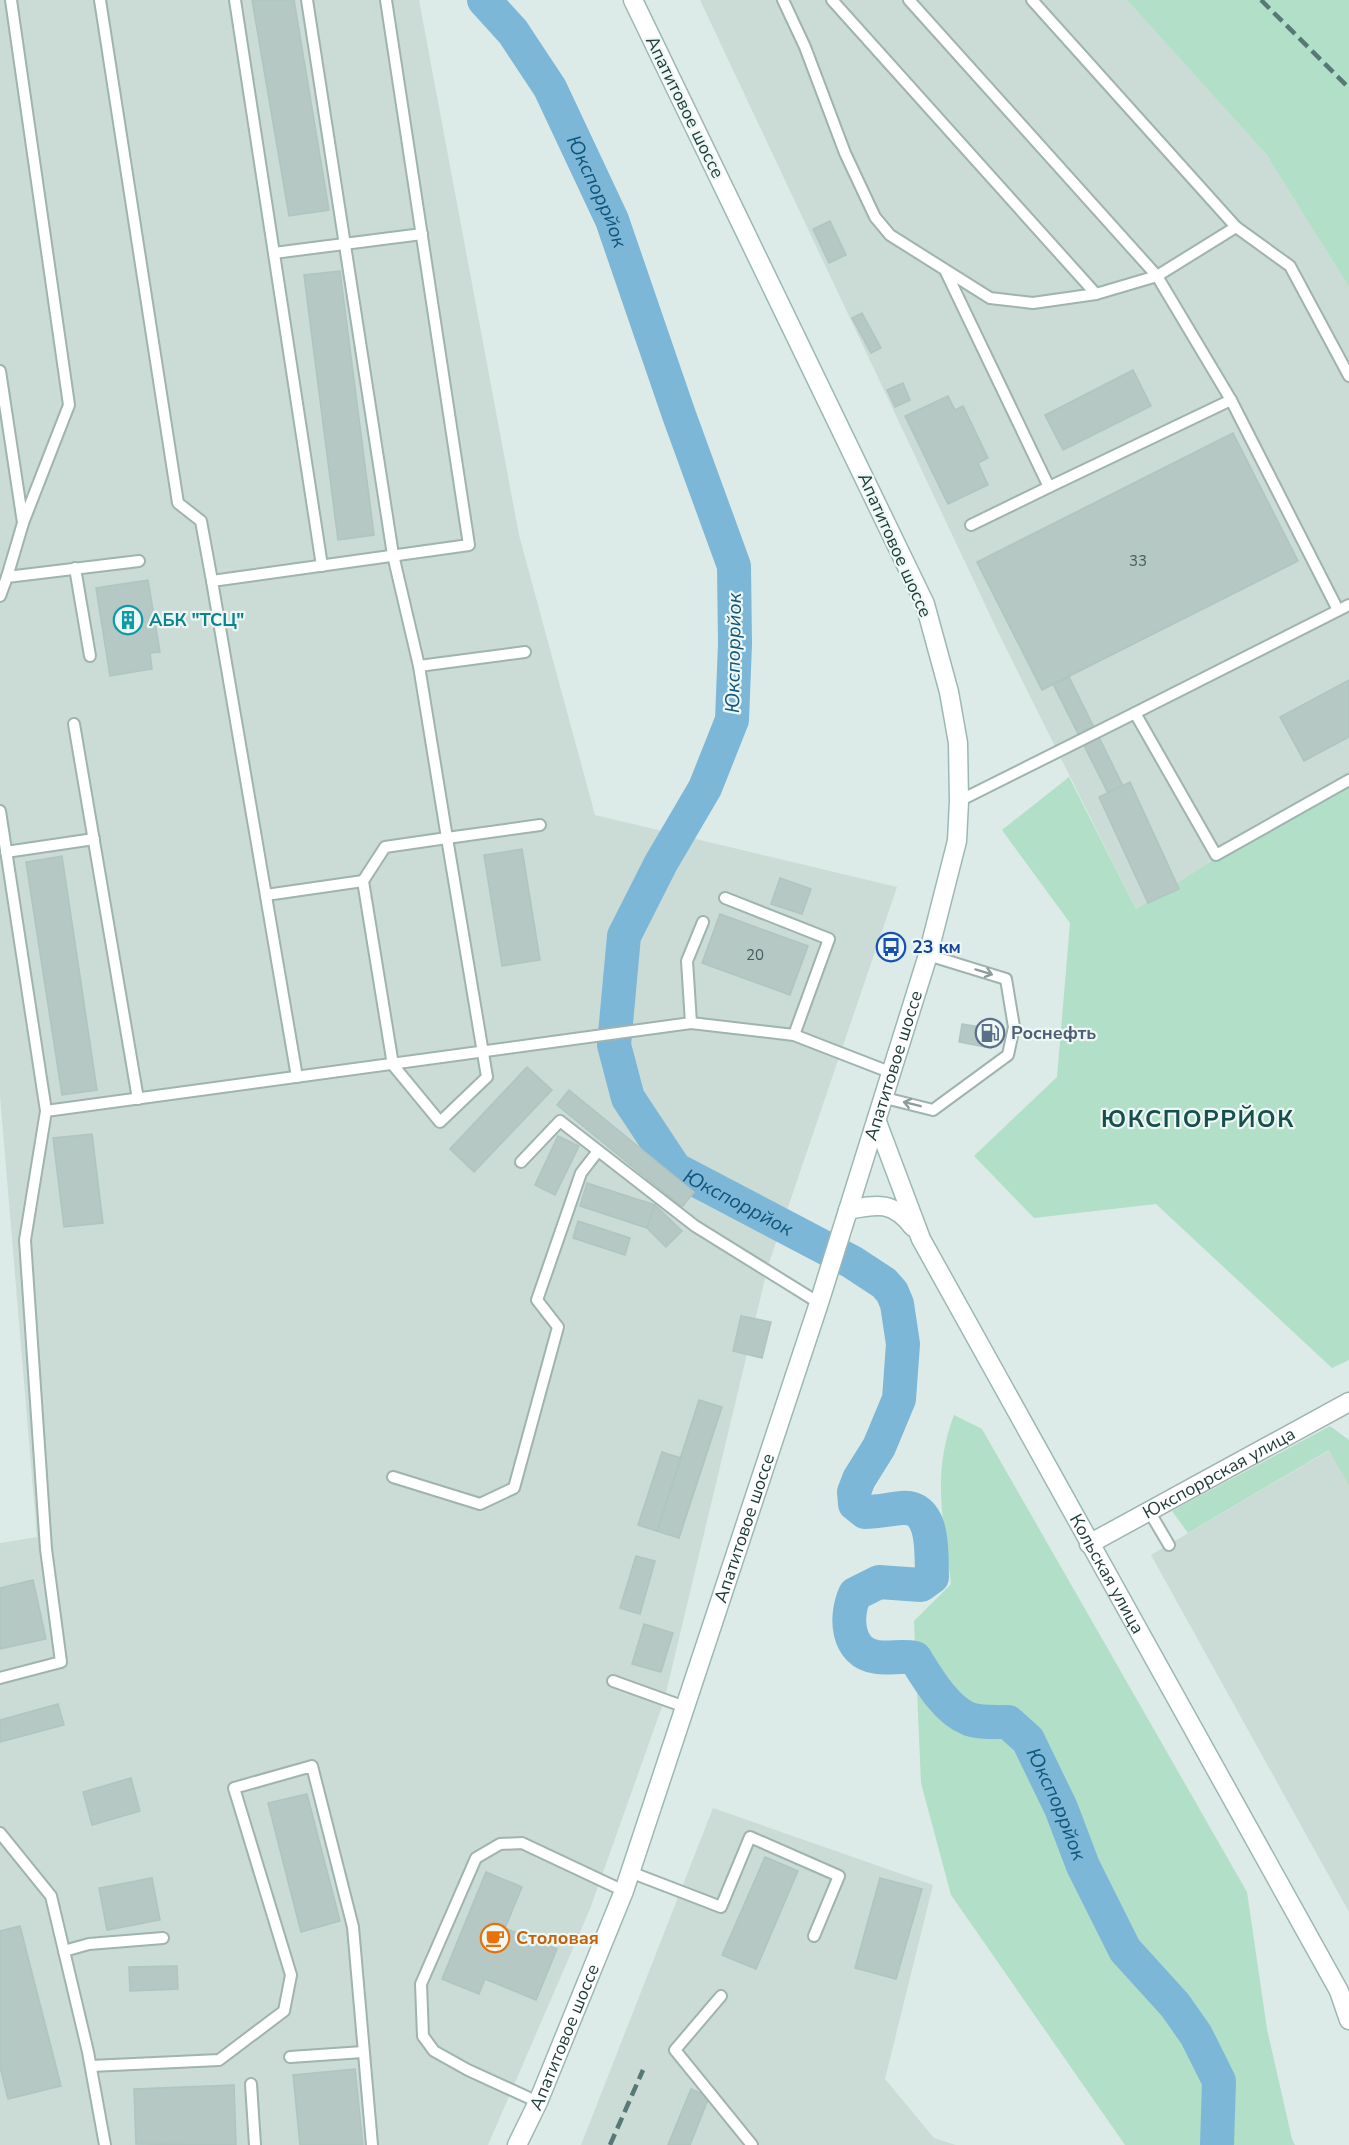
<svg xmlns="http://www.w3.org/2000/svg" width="1349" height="2145" viewBox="0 0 1349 2145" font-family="'Nunito Sans',sans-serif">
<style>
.built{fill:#cbdbd6}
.green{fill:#b2dfc7}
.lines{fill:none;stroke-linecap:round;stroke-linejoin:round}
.river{stroke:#7db7d7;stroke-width:34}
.building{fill:#b5c8c4;stroke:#aec5c0;stroke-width:1.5}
.lane-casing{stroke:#9fb3af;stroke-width:14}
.street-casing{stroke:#9fb3af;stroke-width:21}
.secondary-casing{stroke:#9bb8b3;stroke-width:21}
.lane{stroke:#fff;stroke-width:10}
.street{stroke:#fff;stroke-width:18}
.secondary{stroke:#fff;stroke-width:18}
.rail{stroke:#577875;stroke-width:4.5;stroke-dasharray:12 6;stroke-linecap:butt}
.oneway{stroke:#8e9d9c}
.labels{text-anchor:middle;stroke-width:4.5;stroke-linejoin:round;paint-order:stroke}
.number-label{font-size:15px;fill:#435e5c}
.street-label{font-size:18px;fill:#1d3b39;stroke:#edf7f4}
.culture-label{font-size:18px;font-weight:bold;fill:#0d838f;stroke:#edf7f4;text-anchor:start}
.transit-label{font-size:18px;font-weight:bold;fill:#164399;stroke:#edf7f4;text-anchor:start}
.service-label{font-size:18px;font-weight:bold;fill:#4e5e75;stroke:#edf7f4;text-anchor:start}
.food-label{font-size:18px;font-weight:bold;fill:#c56008;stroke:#edf7f4;text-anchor:start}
.water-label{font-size:20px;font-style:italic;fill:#11567d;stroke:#edf7f4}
.district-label{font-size:24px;font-weight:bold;letter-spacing:1.5px;fill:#174f4c;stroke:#edf7f4}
</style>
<rect width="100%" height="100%" fill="#dcebe7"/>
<!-- built -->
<g class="built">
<path d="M0 0H419L519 535 595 815 897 887 768 1266 664 1701 590 1909 488 2145H0V1543L37 1537 0 1096Z"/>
<path d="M700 0H1127L1266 154 1349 287V774L1136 909 998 632Z"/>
<path d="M1330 1450 1349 1486V1912L1151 1555Z"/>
<path d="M713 1808 933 1885 885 2079 934 2138 956 2145H581Z"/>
</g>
<!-- green -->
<g class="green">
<path d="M1127 0H1349V287L1266 154Z"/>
<path d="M1349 774V1360L1332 1368 1156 1204 1034 1218 974 1156 1057 1077 1070 923 1002 830 1069 777 1136 909Z"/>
<path d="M954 1415 982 1429 1247 1892 1267 2029 1292 2139 1295 2145H1125L951 1895 921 1783 914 1621 951 1584C944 1521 931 1476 954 1415Z"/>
<path d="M1330 1426 1349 1440V1486L1329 1450 1188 1533 1172 1511Z"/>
</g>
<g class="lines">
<!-- river -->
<path class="river" id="s1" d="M484 0 513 32 550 88 612 220 679 415 734 566 735 644 732 720 705 788 661 863 624 936 614 1045 628 1098 675 1169 852 1262 884 1283 892 1292 897 1304 903 1344 899 1399 879 1447 859 1479 854 1492 855 1504 865 1512C878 1512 890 1509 902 1508 936 1505 931 1556 932 1577L921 1585 879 1582 855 1594C845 1616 846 1653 877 1657 890 1659 902 1655 915 1658 928 1679 946 1710 969 1719 981 1723 995 1722 1008 1722L1028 1740 1061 1808 1083 1866 1125 1950 1175 2005 1196 2035 1219 2081 1217 2145"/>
</g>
<!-- building -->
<g class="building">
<path d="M252 0H294L329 210 289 216Z"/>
<path d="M830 221 846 255 829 263 813 229Z"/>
<path d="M340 271 374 535 338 540 304 275Z"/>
<path d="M862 313 881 348 871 353 852 318Z"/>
<path d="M1133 370 1151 406 1063 450 1045 415Z"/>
<path d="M903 383 910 400 895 407 887 390Z"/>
<path d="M948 396 955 410 963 406 988 458 978 463 988 485 948 504 905 416Z"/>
<path d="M1233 433 1298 561 1042 690 977 562Z"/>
<path d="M148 580 160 652 150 653 152 669 110 676 96 588Z"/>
<path d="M1069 677 1123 786 1108 793 1053 684Z"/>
<path d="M1349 680V737L1304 761 1280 717Z"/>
<path d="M1130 782 1179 889 1148 903 1099 797Z"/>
<path d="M522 849 540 960 502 966 484 855Z"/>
<path d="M62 856 97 1090 62 1095 26 862Z"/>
<path d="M780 878 811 889 802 914 771 904Z"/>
<path d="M720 914 808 946 790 995 702 963Z"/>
<path d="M962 1024 994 1029 991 1048 959 1042Z"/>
<path d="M527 1067 552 1090 474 1172 450 1149Z"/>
<path d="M569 1090 694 1192 682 1207 557 1105Z"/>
<path d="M92 1134 103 1223 64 1227 53 1138Z"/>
<path d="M558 1136 579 1146 555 1195 535 1185Z"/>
<path d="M587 1183 655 1205 647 1228 580 1206Z"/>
<path d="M655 1205 682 1231 666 1247 647 1228Z"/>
<path d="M578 1221 630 1238 625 1255 573 1238Z"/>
<path d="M741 1316 771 1322 762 1358 733 1351Z"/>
<path d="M699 1400 722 1407 679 1538 657 1531Z"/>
<path d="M662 1452 681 1458 657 1531 638 1525Z"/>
<path d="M636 1556 655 1561 640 1614 620 1608Z"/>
<path d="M33 1580 46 1639 0 1649V1588Z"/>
<path d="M644 1624 673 1633 661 1672 632 1664Z"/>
<path d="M58 1704 64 1725 0 1742V1720Z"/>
<path d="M131 1778 140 1811 92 1825 83 1792Z"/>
<path d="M307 1794 340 1921 301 1932 268 1803Z"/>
<path d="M765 1857 798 1871 756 1969 722 1955Z"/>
<path d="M486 1872 522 1887 505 1928 557 1949 536 2000 485 1979 479 1994 442 1979Z"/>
<path d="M152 1878 160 1920 107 1930 99 1888Z"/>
<path d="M880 1878 922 1889 896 1979 855 1968Z"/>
<path d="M20 1926 61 2086 8 2099 0 2067V1931Z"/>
<path d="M177 1966 178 1989 130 1991 129 1967Z"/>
<path d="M355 2069 363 2145H300L293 2075Z"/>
<path d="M234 2085 236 2145 136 2144 134 2089Z"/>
<path d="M691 2089 709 2097 690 2145H668Z"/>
</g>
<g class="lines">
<!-- lane casing -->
<g class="lane-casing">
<g id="lane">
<path d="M11 0 69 405 23 523"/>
<path d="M100 0 178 503 201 521 212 581"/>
<path d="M235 0 322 566"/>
<path d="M307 0 393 555 419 666 447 838 540 825"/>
<path d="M783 0 805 47 845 153 875 217 890 235 990 298 1033 303 1096 294"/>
<path d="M832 0 1096 294 1157 276 1231 400 1338 610"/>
<path d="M909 0 1157 276 1236 227"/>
<path d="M1032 0 1236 227 1290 266 1349 376"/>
<path d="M274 253 422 234"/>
<path d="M946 272 1049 487 1231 400"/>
<path d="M0 371 23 523 7 577"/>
<path d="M971 525 1049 487"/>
<path d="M75 568 90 656"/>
<path d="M0 596 7 577 139 561"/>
<path d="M1349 605 1135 713 1216 855 1349 780"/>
<path d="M419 666 525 652"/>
<path d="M74 724 138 1099"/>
<path d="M959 801 1135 713"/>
<path d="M0 811 46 1111"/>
<path d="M447 838 487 1077 440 1122 393 1065 363 881 385 847Z"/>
<path d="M6 852 94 839"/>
<path d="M266 895 363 881"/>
<path d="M725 898 829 939 794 1035"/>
<path d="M691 1023 687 961 703 922"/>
<path d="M297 1077 212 581 469 545 386 0"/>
<path d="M885 1098 933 1110 1008 1055 1014 1027 1006 979 928 955"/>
<path d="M521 1162 560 1121 695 1226 819 1303"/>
<path d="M393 1477 480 1504 514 1488 558 1327 537 1300 581 1173 598 1151"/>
<path d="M1149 1511 1169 1545"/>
<path d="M0 1678 61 1662 46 1549 25 1240 46 1111 691 1023 794 1035 892 1073"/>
<path d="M613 1681 685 1707"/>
<path d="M0 1833 51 1896 88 2052 105 2145"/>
<path d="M630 1872 721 1907 750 1837 839 1876 814 1936"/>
<path d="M64 1951 89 1944 163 1938"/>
<path d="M721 1996 675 2050 752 2145"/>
<path d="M290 2057 363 2052"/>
<path d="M91 2066 219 2060 284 2011 291 1975 234 1788 312 1766 353 1927 372 2145"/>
<path d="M251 2084 255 2145"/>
<path d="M538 2102 468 2070 434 2051 423 2036 421 1984 476 1858 500 1844 522 1843 624 1891"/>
</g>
</g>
<!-- street casing -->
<g class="street-casing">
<g id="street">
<path id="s2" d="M1089 1544 1349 1402"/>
</g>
</g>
<!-- secondary casing -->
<g class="secondary-casing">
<g id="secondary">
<path id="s3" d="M877 1122 921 1239 1339 1991 1349 2020"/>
<path d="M848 1210C878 1204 893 1201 913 1227"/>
<path id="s4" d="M517 2145 538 2102 624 1891 819 1303 928 955 957 841 959 801 958 743 949 692 925 604 633 0"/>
</g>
</g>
<!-- lane -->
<use href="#lane" class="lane"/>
<!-- street -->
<use href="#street" class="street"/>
<!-- secondary -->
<use href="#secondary" class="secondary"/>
<!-- rail -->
<g class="rail">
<path d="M1261 0 1349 88"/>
<path d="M610 2145 643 2070"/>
</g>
</g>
<!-- one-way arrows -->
<defs><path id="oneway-shaft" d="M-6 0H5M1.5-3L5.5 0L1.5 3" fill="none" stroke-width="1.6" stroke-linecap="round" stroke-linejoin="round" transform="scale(1.5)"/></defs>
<g class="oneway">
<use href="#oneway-shaft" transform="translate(984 972) rotate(17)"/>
<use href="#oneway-shaft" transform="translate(912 1104) rotate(-166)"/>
</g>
<!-- icons -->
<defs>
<g id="building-ring" transform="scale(1.5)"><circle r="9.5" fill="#edf7f4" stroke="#0f9aa8" stroke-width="1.5"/><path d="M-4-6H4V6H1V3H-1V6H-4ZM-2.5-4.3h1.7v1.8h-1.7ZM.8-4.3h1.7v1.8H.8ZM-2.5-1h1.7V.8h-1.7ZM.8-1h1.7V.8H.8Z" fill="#0f9aa8"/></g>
<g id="bus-ring" transform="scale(1.5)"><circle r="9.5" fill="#edf7f4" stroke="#1a4fb4" stroke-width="1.5"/><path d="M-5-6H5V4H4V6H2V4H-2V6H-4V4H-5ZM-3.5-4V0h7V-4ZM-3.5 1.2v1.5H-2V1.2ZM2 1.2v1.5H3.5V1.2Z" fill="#1a4fb4"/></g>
<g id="fuel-ring" transform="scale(1.5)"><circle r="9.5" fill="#edf7f4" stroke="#5c6f8a" stroke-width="1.5"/><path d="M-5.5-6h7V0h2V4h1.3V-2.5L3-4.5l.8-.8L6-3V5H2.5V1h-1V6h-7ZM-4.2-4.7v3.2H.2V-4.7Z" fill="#5c6f8a"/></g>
<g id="cafe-ring" transform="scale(1.5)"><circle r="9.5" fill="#edf7f4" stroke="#e8710a" stroke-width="1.5"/><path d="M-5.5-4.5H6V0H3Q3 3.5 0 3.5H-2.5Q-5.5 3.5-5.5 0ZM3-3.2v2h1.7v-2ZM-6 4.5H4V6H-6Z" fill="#e8710a"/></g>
</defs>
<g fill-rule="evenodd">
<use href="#building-ring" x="128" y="620"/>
<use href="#bus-ring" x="891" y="947"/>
<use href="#fuel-ring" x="990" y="1033"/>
<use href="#cafe-ring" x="495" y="1938"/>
</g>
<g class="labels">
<!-- number labels -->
<g class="number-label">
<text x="1138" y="566">33</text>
<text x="755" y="960">20</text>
</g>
<!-- street labels -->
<g class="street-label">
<text transform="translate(685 107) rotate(64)" y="6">Апатитовое шоссе</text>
<text transform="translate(895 545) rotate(66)" y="6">Апатитовое шоссе</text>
<text dy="6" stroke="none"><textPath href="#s4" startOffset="1144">Апатитовое шоссе</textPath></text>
<text dy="6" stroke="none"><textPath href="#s2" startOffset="148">Юкспоррская улица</textPath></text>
<text dy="6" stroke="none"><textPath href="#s4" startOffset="658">Апатитовое шоссе</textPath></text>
<text dy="6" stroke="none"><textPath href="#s3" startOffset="508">Кольская улица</textPath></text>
<text dy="6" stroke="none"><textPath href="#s4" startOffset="118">Апатитовое шоссе</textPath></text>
</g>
<!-- culture labels -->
<g class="culture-label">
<text x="149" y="626">АБК "ТСЦ"</text>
</g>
<!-- transit labels -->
<g class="transit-label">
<text x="912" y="953">23 км</text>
</g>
<!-- service labels -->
<g class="service-label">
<text x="1011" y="1039">Роснефть</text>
</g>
<!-- food labels -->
<g class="food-label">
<text x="516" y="1944">Столовая</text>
</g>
<!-- water labels -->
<g class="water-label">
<text dy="7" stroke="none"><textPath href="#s1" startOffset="224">Юкспоррйок</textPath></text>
<text transform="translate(733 653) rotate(-89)" y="7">Юкспоррйок</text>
<text dy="7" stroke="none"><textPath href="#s1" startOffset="1340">Юкспоррйок</textPath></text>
<text dy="7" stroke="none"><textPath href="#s1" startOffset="2296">Юкспоррйок</textPath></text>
</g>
<!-- district labels -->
<g class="district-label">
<text x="1198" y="1127">ЮКСПОРРЙОК</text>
</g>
</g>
</svg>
